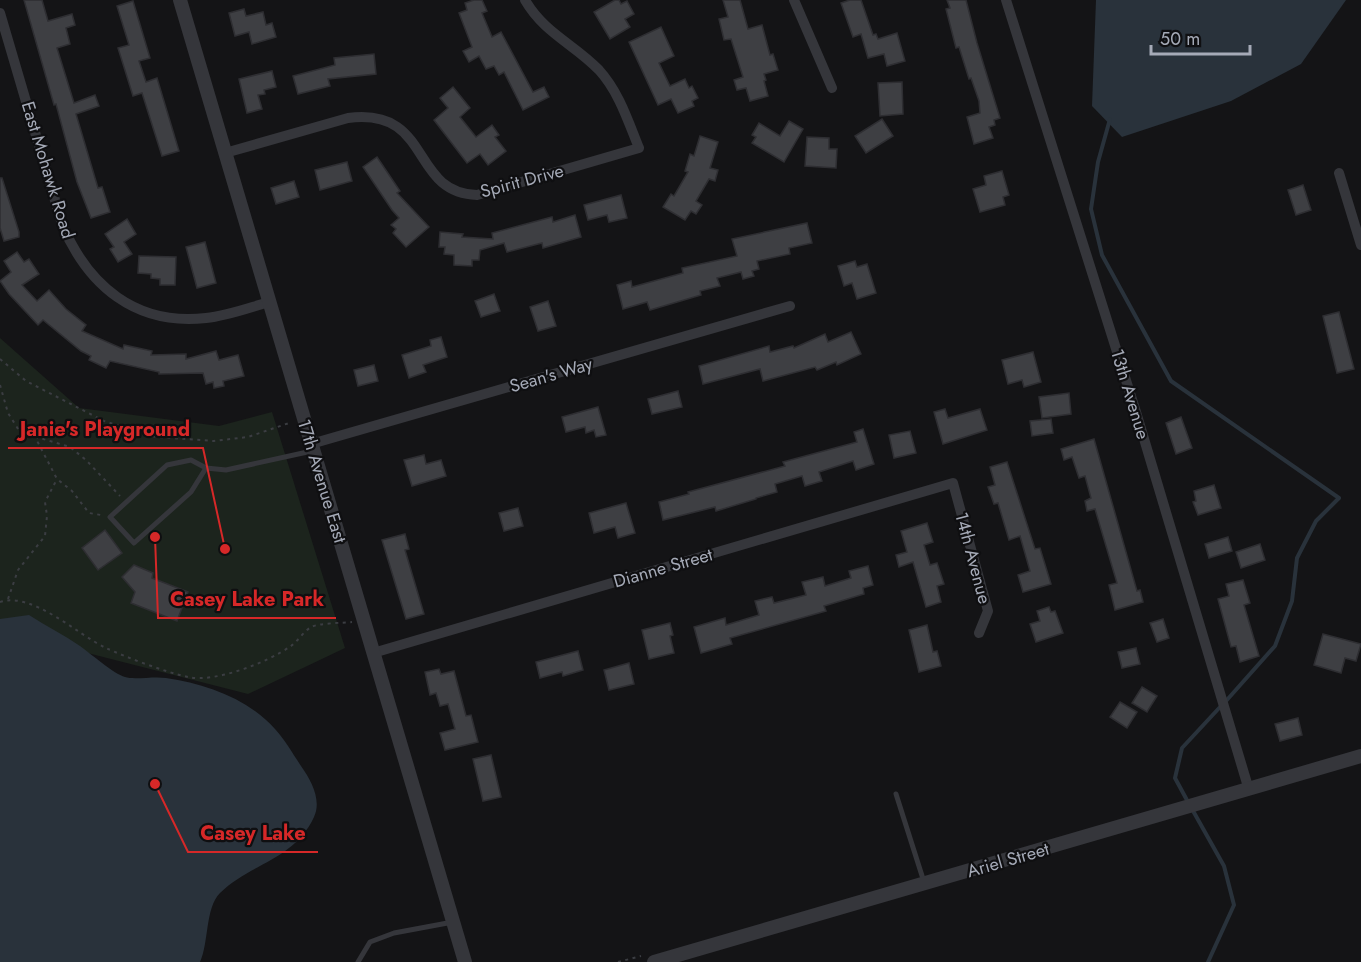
<svg xmlns="http://www.w3.org/2000/svg" width="1361" height="962" viewBox="0 0 1361 962" font-family="Jost,sans-serif">
<style>
.green{fill:#1c241d}
.water{fill:#29323b}
.lines{fill:none;stroke-linecap:round;stroke-linejoin:round}
.stream{stroke:#29323b;stroke-width:4}
.building{fill:#3e3f43;stroke:#2e2e32;stroke-width:1.5}
.path{stroke:#3b3d42;stroke-width:2;stroke-dasharray:3 4.5;stroke-linecap:butt}
.service{stroke:#35363b;stroke-width:5}
.minor{stroke:#35363b;stroke-width:10}
.tertiary{stroke:#35363b;stroke-width:14}
.labels{text-anchor:middle;stroke-width:4.5;stroke-linejoin:round;paint-order:stroke}
.street-label{font-size:18px;fill:#a5aab7;stroke:#0f0f11}
.leader{fill:none;stroke:#d62828;stroke-width:2}
.callout-dot{fill:#d62828;stroke:#0f0f11;stroke-width:2}
.callout-label{font-size:20px;text-anchor:middle;font-weight:bold;fill:#d62828;stroke:#0f0f11;stroke-width:4.5;stroke-linejoin:round;paint-order:stroke}
</style>
<rect width="100%" height="100%" fill="#141416"/>
<!-- green -->
<path class="green" d="M0 338 79 408 219 426 272 412 345 648 248 694 68 648 0 654Z"/>
<!-- water -->
<g class="water">
<path d="M1096 0H1346L1301 64 1231 101 1122 137 1092 106Z"/>
<path d="M29 615C46 626 64 635 80 646 90 653 114 674 125 677 134 680 154 676 166 678 206 684 247 698 275 729 285 740 293 754 301 766 311 780 322 800 314 817 294 860 251 863 220 893 205 908 209 943 200 962H0V619Z"/>
</g>
<g class="lines">
<!-- stream -->
<g class="stream">
<path d="M1110 119 1098 162 1091 209 1102 255 1171 381 1339 498 1316 521 1297 558 1292 601 1275 646 1226 701"/>
<path d="M1188 802 1175 778 1182 748 1221 706"/>
<path d="M1192 809 1224 866 1234 905 1208 962"/>
</g>
</g>
<!-- building -->
<g class="building">
<path d="M24 0H42L48 21 72 14 75 25 66 28 70 44 57 48 74 103 95 95 99 106 76 114 98 188 102 187 110 212 91 218 77 182 56 104 54 105Z"/>
<path d="M474 0H482L487 11 482 13 492 37 501 32 533 92 544 87 549 97 523 110 504 72 499 75 494 66 486 69 479 56 469 62 463 51 472 47 459 13 467 10 465 3Z"/>
<path d="M615 0H619L621 4 627 1 634 14 625 19 630 27 610 39 594 12Z"/>
<path d="M723 0H740L748 29 762 25 770 55 773 54 778 70 764 74 766 80 764 81 768 96 750 101 746 88 737 90 734 80 743 77 731 39 724 40 719 19 728 17Z"/>
<path d="M850 0H861L873 35 876 34 878 39 897 33 905 61 887 66 884 54 868 58 861 34 853 37 841 3Z"/>
<path d="M947 0H966L977 43 1000 118 994 120 995 125 989 127 993 138 974 144 967 117 980 113 979 101 971 78 969 79 959 47 956 48 946 9 950 8Z"/>
<path d="M133 1 150 58 139 61 146 82 157 78 179 151 162 156 142 93 133 96 118 48 129 45 117 6Z"/>
<path d="M244 9 246 16 263 12 266 25 272 23 276 37 252 44 249 32 235 36 229 13Z"/>
<path d="M661 27 674 56 659 63 670 86 685 79 689 88 692 86 698 98 692 101 694 106 678 113 671 99 658 105 629 42Z"/>
<path d="M374 54 376 74 328 79 330 86 298 94 293 76 335 65 334 58Z"/>
<path d="M272 71 276 87 264 90 265 94 258 95 262 109 247 113 239 79Z"/>
<path d="M902 82 903 114 880 116 878 83Z"/>
<path d="M453 87 470 108 460 117 476 137 492 125 499 135 495 137 506 151 488 165 480 154 467 163 434 120 448 108 440 98Z"/>
<path d="M882 119 893 136 866 153 855 136Z"/>
<path d="M789 121 803 129 784 162 752 143 756 137 752 135 759 123 780 136Z"/>
<path d="M700 136 718 142 710 168 718 170 715 181 709 179 696 201 702 205 696 214 691 211 685 220 663 207 671 194 674 196 688 172 685 171 690 154 694 156Z"/>
<path d="M807 137 829 138V149H837L836 168 805 166Z"/>
<path d="M377 157 400 191 397 193 429 227 406 247 393 233 396 229 391 225 399 218 392 210 363 167Z"/>
<path d="M347 162 352 181 320 190 315 170Z"/>
<path d="M1002 171 1009 195 1003 197 1005 205 980 212 973 189 986 185 984 176Z"/>
<path d="M0 178H2L19 232V237L4 241 0 228Z"/>
<path d="M294 181 299 197 276 204 271 188Z"/>
<path d="M1303 185 1311 210 1296 215 1288 190Z"/>
<path d="M621 195 627 218 609 222 607 215 588 220 584 205Z"/>
<path d="M575 215 581 237 543 248 542 243 507 252 504 243 480 250 479 260H472V266L454 265V255L444 254 445 247H439L440 232 463 234 462 237 493 239 492 233 552 217 553 222Z"/>
<path d="M127 219 136 234 124 242 132 254 118 262 110 249 114 247 105 234Z"/>
<path d="M807 223 812 243 789 248 790 254 757 261 759 269 752 271 754 276 743 279 741 272 717 278 720 286 700 291 701 295 650 310 647 302 623 309 617 285 631 281 632 287 683 273 682 268 737 256 732 239Z"/>
<path d="M205 242 216 283 197 288 186 247Z"/>
<path d="M17 252 24 262 29 259 39 274 22 285 37 301 49 290 66 309 86 325 82 331 123 349 124 345 152 351 151 355 186 354V359L216 351 219 360 238 355 244 376 223 381 224 386 214 388 213 382 206 384 203 373 159 374V372L110 361 106 368 89 360 91 356 81 351 43 320 38 325 9 294 0 281 11 272 4 261Z"/>
<path d="M139 256 176 257 175 285H160V279L151 278V274L138 273Z"/>
<path d="M855 261 857 267 867 264 876 293 857 299 852 283 844 286 838 266Z"/>
<path d="M494 294 500 311 481 317 475 301Z"/>
<path d="M548 301 556 326 538 331 530 307Z"/>
<path d="M1339 312 1354 369 1337 373 1323 316Z"/>
<path d="M851 332 861 354 837 365 836 362 817 370 815 367 763 381 760 369 703 384 699 366 769 346 770 352 793 346 794 348 825 334 828 342Z"/>
<path d="M441 337 447 357 423 365 426 372 409 378 402 355 431 346 430 340Z"/>
<path d="M1033 352 1041 382 1024 387 1022 380 1008 384 1002 360Z"/>
<path d="M374 365 378 381 358 386 354 370Z"/>
<path d="M678 391 682 407 652 414 648 399Z"/>
<path d="M1069 393 1071 414 1042 418 1039 397Z"/>
<path d="M598 407 606 435 596 437 594 430 586 433 585 427 566 432 562 417Z"/>
<path d="M945 409 948 418 980 409 987 430 943 444 934 412Z"/>
<path d="M1181 417 1192 448 1176 454 1166 423Z"/>
<path d="M1051 419 1053 433 1032 436 1030 421Z"/>
<path d="M863 429 874 464 856 470 853 461 819 472 822 481 805 486 802 476 775 484 777 492 756 498V499L716 511 715 507 663 520 659 502 689 494 688 492 785 466 783 462 857 442 854 432Z"/>
<path d="M910 431 916 453 894 458 889 435Z"/>
<path d="M1094 439 1137 591 1140 590 1143 602 1115 610 1109 585 1117 583 1095 509 1087 511 1085 501 1091 498 1085 476 1079 478 1072 457 1064 460 1061 449Z"/>
<path d="M424 455 426 464 441 460 446 476 412 486 404 460Z"/>
<path d="M1007 462 1035 549 1040 548 1051 584 1023 592 1018 575 1030 571 1020 536 1009 540 998 503 994 504 988 487 995 485 990 467Z"/>
<path d="M1214 485 1221 508 1198 515 1193 502 1196 501 1194 491Z"/>
<path d="M626 503 635 533 618 538 615 527 594 533 589 513Z"/>
<path d="M518 508 523 526 504 531 499 513Z"/>
<path d="M927 523 933 542 924 545 930 565 937 563 944 584 937 586 941 602 926 607 913 562 899 567 896 555 907 552 901 531Z"/>
<path d="M105 530 122 553 98 570 82 548Z"/>
<path d="M405 534 409 549 405 550 424 614 406 619 382 540Z"/>
<path d="M1228 537 1232 551 1209 558 1205 544Z"/>
<path d="M1260 544 1265 560 1241 568 1236 552Z"/>
<path d="M134 565 153 573 152 578 188 592 177 621 131 603 135 592 122 577Z"/>
<path d="M868 566 873 585 863 588 864 594 824 606 826 611 730 638 732 644 701 653 694 627 725 618 726 625 759 615 755 601 772 597 774 603 806 595 802 582 823 577 825 586 851 578 849 571Z"/>
<path d="M1243 580 1250 603 1244 605 1259 656 1240 662 1236 646 1231 647 1218 599 1229 596 1226 584Z"/>
<path d="M1049 607 1051 612 1055 611 1063 633 1036 642 1030 624 1040 621 1037 611Z"/>
<path d="M1163 619 1169 638 1157 642 1150 623Z"/>
<path d="M670 623 673 635 670 636 674 653 649 659 642 630Z"/>
<path d="M927 625 933 652 937 651 941 666 919 672 909 630Z"/>
<path d="M1323 634 1361 644 1356 661 1345 658 1341 673 1314 665Z"/>
<path d="M1136 648 1140 664 1122 668 1118 652Z"/>
<path d="M578 651 583 670 563 676 562 672 540 678 536 662Z"/>
<path d="M629 663 634 684 609 690 604 670Z"/>
<path d="M439 669 441 674 454 671 466 716 471 715 478 742 445 750 440 733 455 729 448 704 440 706 436 693 430 695 425 672Z"/>
<path d="M1142 687 1157 696 1147 712 1132 703Z"/>
<path d="M1120 702 1137 712 1127 728 1110 717Z"/>
<path d="M1298 718 1302 735 1280 741 1275 724Z"/>
<path d="M491 755 501 797 483 801 473 759Z"/>
</g>
<g class="lines">
<!-- path -->
<g class="path">
<path d="M0 359 26 381 104 421 156 437 214 441 248 437 292 422"/>
<path d="M0 385 8 413 20 432 70 447 86 460 120 496"/>
<path d="M34 435 57 479 72 491 89 513 101 515"/>
<path d="M8 599 18 570 45 536 47 516 45 502 57 479"/>
<path d="M0 602C32 591 78 635 106 648 128 658 165 672 188 677 216 683 268 662 291 646 298 641 303 632 311 627 319 623 342 623 352 622"/>
<path d="M618 962 641 956"/>
</g>
<!-- service -->
<g class="service">
<path d="M206 468 191 492 134 543 110 517 167 465 191 460 206 468 226 470 312 451"/>
<path d="M896 794 924 882"/>
<path d="M358 962 370 942 394 933 453 922"/>
</g>
<!-- minor -->
<g class="minor">
<path d="M794 0 832 88"/>
<path d="M1006 0 1136 412 1249 790"/>
<path d="M0 13 62 224C88 286 136 326 206 318 227 316 248 308 269 302"/>
<path d="M225 153 348 118C433 107 409 193 477 195L639 148C628 121 619 92 599 70 574 44 544 33 525 0"/>
<path d="M1339 173 1361 245"/>
<path d="M311 444 790 306"/>
<path d="M373 653 953 483 988 611 979 633"/>
</g>
<!-- tertiary -->
<g class="tertiary">
<path d="M180 0 465 962"/>
<path d="M654 962 1361 756"/>
</g>
</g>
<g class="labels">
<!-- street labels -->
<g class="street-label">
<text transform="translate(48 170) rotate(73)" y="6">East Mohawk Road</text>
<text transform="translate(522 181) rotate(-15)" y="6">Spirit Drive</text>
<text transform="translate(551 375) rotate(-16)" y="6">Sean's Way</text>
<text transform="translate(1130 394) rotate(73)" y="6">13th Avenue</text>
<text transform="translate(322 481) rotate(73)" y="6">17th Avenue East</text>
<text transform="translate(973 558) rotate(75)" y="6">14th Avenue</text>
<text transform="translate(663 568) rotate(-16)" y="6">Dianne Street</text>
<text transform="translate(1008 860) rotate(-16)" y="6">Ariel Street</text>
</g>
</g>
<!-- callouts -->
<path class="leader" d="M225 549L203 448H8M155 537L158 618H336M155 784L188 852H318"/>
<g class="callout-dot">
<circle cx="225" cy="549" r="6"/>
<circle cx="155" cy="537" r="6"/>
<circle cx="155" cy="784" r="6"/>
</g>
<g class="callout-label">
<text x="105" y="436">Janie's Playground</text>
<text x="247" y="606">Casey Lake Park</text>
<text x="253" y="840">Casey Lake</text>
</g>
<!-- scale -->
<path d="M1151 45v9h99v-9" fill="none" stroke="#a5aab7" stroke-width="3"/>
<text x="1160" y="45" font-size="18" fill="#a5aab7" stroke="#0f0f11" stroke-width="4.5" paint-order="stroke">50 m</text>
</svg>
